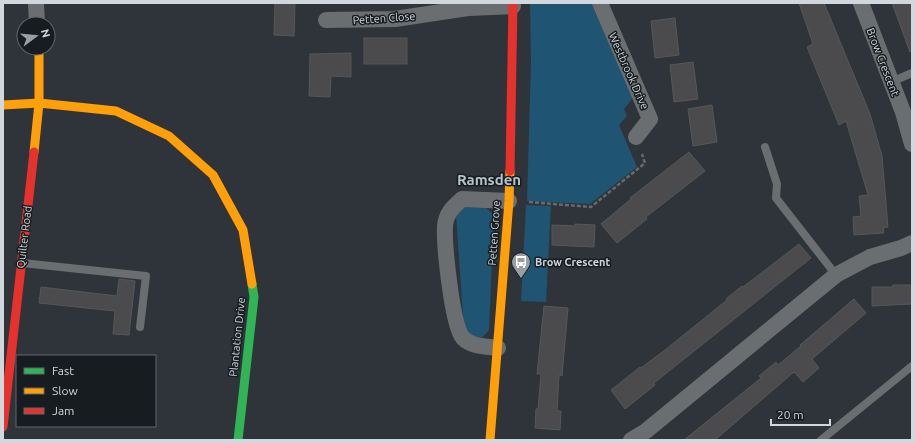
<svg xmlns="http://www.w3.org/2000/svg" width="915" height="443" viewBox="0 0 915 443" font-family="Ubuntu,sans-serif">
<style>
.green{fill:#205473}
.building{fill:#4b4b4d;stroke:#565757}
.lines{fill:none;stroke-linecap:round;stroke-linejoin:round}
.path{stroke:#666a6c;stroke-width:2.5;stroke-dasharray:4 2;stroke-linecap:butt}
.lane{stroke:#6b6e70;stroke-width:8}
.street{stroke:#6b6e70;stroke-width:16}
.fast{stroke:#30b455;stroke-width:9}
.slow{stroke:#ff9f0a;stroke-width:9}
.jam{stroke:#e5322d;stroke-width:9}
.labels{text-anchor:middle;stroke-width:3;stroke-linejoin:round;paint-order:stroke}
.street-label{font-size:11px;fill:#d1d8dd;stroke:#161c1f}
.poi-label{font-size:11px;font-weight:bold;fill:#d1d8dd;stroke:#161c1f;text-anchor:start}
.district-label{font-size:15px;font-weight:bold;fill:#b5c3cd;stroke:#161c1f}
</style>
<rect width="100%" height="100%" fill="#2e3439"/>
<!-- green -->
<g class="green">
<path d="M530 3H591L633 98 624 109 627 116 619 125 637 167 590 204 527 201 531 62Z"/>
<path d="M526 205 551 206 546 302 521 301Z"/>
<path d="M462 207 486 208 494 215 489 330 483 337H470L464 331 456 214Z"/>
</g>
<!-- building -->
<g class="building">
<path d="M275 3H295L294 36 274 35Z"/>
<path d="M799 3H824L870 114 882 156 888 227 883 228 884 233 854 235 853 217 861 216 859 196 868 195 846 121 839 125 807 47 813 44Z"/>
<path d="M892 3H912V51L910 52Z"/>
<path d="M675 18 679 55 655 58 651 21Z"/>
<rect x="364" y="38" width="43" height="26"/>
<path d="M351 53V77L331 76 330 97 309 96 310 54Z"/>
<path d="M693 62 698 99 674 102 670 65Z"/>
<path d="M712 105 717 142 693 146 688 109Z"/>
<path d="M689 152 705 171 660 206 646 217 647 219 617 243 601 224 631 199 630 198Z"/>
<path d="M575 224 595 225 594 247 552 245V225L575 226Z"/>
<path d="M799 244 811 258 654 383 655 385 625 409 611 390 640 367 641 368 665 350 727 300 726 299 742 286 743 287Z"/>
<path d="M119 279 135 281 129 335 113 334 115 311 39 303 41 287 117 296Z"/>
<path d="M893 285H912V304L872 306V287H892Z"/>
<path d="M854 299 866 313 812 359 819 368 803 382 794 372 715 440H684L761 378 759 376 776 362 778 365 801 346 800 345Z"/>
<path d="M544 306 568 308 562 376 559 375 557 411H561L560 430 535 428 536 409H538L541 374H537Z"/>
</g>
<g class="lines">
<!-- path -->
<path class="path" d="M529 202 591 207 645 163 642 154"/>
<!-- lane -->
<g class="lane">
<path d="M891 82 912 73"/>
<path d="M765 147 777 184 776 198 836 275"/>
<path d="M22 263 146 276 140 327"/>
<path d="M821 440 912 366"/>
</g>
<!-- street -->
<g class="street">
<path d="M36 3 37 24"/>
<path d="M600 3 650 119 636 137"/>
<path d="M861 3 903 112 912 144"/>
<path d="M326 20 395 19 468 8 513 6"/>
<path d="M498 348C486 346 472 347 463 338 452 326 444 244 445 226 446 213 453 207 462 199L509 201"/>
<path d="M631 440 646 431 836 275 870 257 901 248 912 243"/>
</g>
<!-- fast -->
<path class="fast" d="M238 440 254 297 252 284"/>
<!-- slow -->
<g class="slow">
<path d="M3 105 39 103 116 111 169 136 213 175 243 230 252 284"/>
<path d="M34 152 39 103V48"/>
<path d="M490 440 509 201 510 171"/>
</g>
<!-- jam -->
<g class="jam">
<path d="M510 171 513 3"/>
<path d="M3 427 34 152"/>
</g>
</g>
<!-- icons -->
<defs>
<g id="bus-pin" transform="scale(1)"><path d="M0 17L-7.5 6A9.5 9.5 0 1 1 7.5 6Z" fill="#989fa4" stroke="#161c1f"/><path d="M-5-6H5V4H4V6H2V4H-2V6H-4V4H-5ZM-3.5-4V0h7V-4ZM-3.5 1.2v1.5H-2V1.2ZM2 1.2v1.5H3.5V1.2Z" fill="#fff"/></g>
</defs>
<g fill-rule="evenodd">
<use href="#bus-pin" x="521" y="262"/>
</g>
<g class="labels">
<!-- street labels -->
<g class="street-label">
<text transform="translate(384 18) rotate(-4)" y="4">Petten Close</text>
<text transform="translate(883 62) rotate(69)" y="4">Brow Crescent</text>
<text transform="translate(629 71) rotate(66)" y="4">Westbrook Drive</text>
<text transform="translate(494 233) rotate(-86)" y="4">Petten Grove</text>
<text transform="translate(24 237) rotate(-83)" y="4">Quilter Road</text>
<text transform="translate(237 337) rotate(-84)" y="4">Plantation Drive</text>
</g>
<!-- poi labels -->
<g class="poi-label">
<text x="535" y="266">Brow Crescent</text>
</g>
<!-- district labels -->
<g class="district-label">
<text x="489" y="185">Ramsden</text>
</g>
</g>
<!-- border -->
<rect width="915" height="443" fill="none" stroke="#d1d8dd" stroke-width="8"/>
<!-- legend -->
<rect x="16" y="355" width="140" height="72" fill="#161c1f" stroke="#61676b"/>
<rect x="24" y="368" width="20" height="6" fill="#30b455" stroke="#61676b"/>
<text x="52" y="375" font-size="12" fill="#d1d8dd">Fast</text>
<rect x="24" y="388" width="20" height="6" fill="#ff9f0a" stroke="#61676b"/>
<text x="52" y="395" font-size="12" fill="#d1d8dd">Slow</text>
<rect x="24" y="408" width="20" height="6" fill="#e5322d" stroke="#61676b"/>
<text x="52" y="415" font-size="12" fill="#d1d8dd">Jam</text>
<!-- north arrow -->
<g transform="translate(36 36) rotate(74)"><circle r="19" fill="#161c1f" stroke="#61676b"/>
<path d="M0-3L7 15L0 10L-7 15Z" fill="#989fa4"/>
<text y="-6" font-size="11" font-weight="bold" text-anchor="middle" fill="#d1d8dd">N</text>
</g>
<!-- scale -->
<path d="M771 419v6h59v-6" fill="none" stroke="#d1d8dd" stroke-width="2"/>
<text x="777" y="419" font-size="12" fill="#d1d8dd" stroke="#161c1f" stroke-width="3" paint-order="stroke">20 m</text>
</svg>
